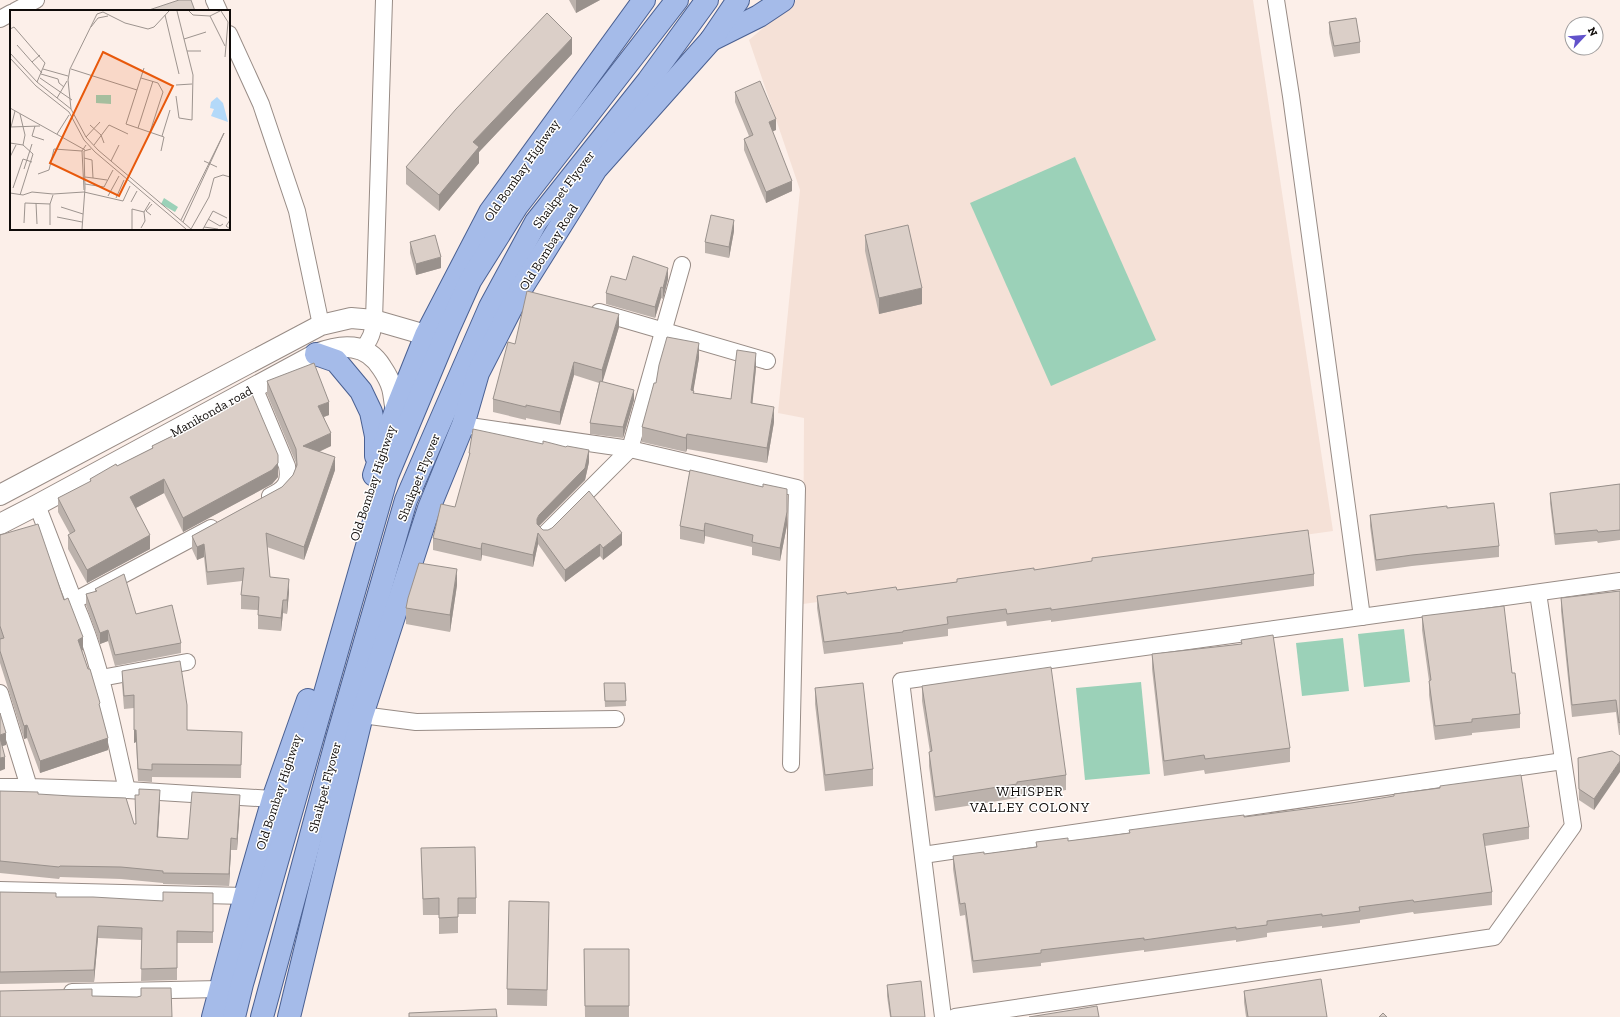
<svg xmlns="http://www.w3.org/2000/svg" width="1620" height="1017" viewBox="0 0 1620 1017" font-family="'Zilla Slab',serif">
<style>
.built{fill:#f5e1d7}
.green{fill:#9bd1b8}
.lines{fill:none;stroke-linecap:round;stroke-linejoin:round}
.minor-casing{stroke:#988c86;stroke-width:18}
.tertiary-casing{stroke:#988c86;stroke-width:22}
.primary-casing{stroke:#4a6092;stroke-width:24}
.minor{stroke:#fff;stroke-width:16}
.tertiary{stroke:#fff;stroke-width:20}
.primary{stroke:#a5bbe9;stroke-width:22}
.wall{fill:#bcb2ac}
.shaded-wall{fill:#99918c}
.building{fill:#dbcfc8;stroke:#99918c}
.labels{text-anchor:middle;stroke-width:3;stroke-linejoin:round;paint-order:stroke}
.street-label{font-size:13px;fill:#0f0b09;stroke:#fff}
.neighbourhood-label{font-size:14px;letter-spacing:1px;fill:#0f0b09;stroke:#fff}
.inset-road{fill:none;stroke:#9d948f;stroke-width:1}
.view{fill:#e8590c;fill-opacity:0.15;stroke:#e8590c;stroke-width:2}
.inset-edge{fill:none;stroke:#0f0b09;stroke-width:2}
</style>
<rect width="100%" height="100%" fill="#fcefe9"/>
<!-- built -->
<path class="built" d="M796 0H1253L1333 531 803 604 804 418 778 413 800 190 749 40Z"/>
<!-- green -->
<g class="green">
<path d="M1075 157 1156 340 1051 386 970 203Z"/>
<path d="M1404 629 1410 682 1364 687 1358 634Z"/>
<path d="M1343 638 1349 691 1302 696 1296 643Z"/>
<path d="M1141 682 1150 774 1085 780 1076 688Z"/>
</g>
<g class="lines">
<!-- minor casing -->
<g class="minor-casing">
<g id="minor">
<path d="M214 0 219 11"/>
<path d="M1276 0 1291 96 1362 617"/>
<path d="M15 11 36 0"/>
<path d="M0 19 11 13"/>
<path d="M229 34 261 104 297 211 321 325"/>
<path d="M599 312 767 361"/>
<path d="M362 349C371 340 373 332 374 320L384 0"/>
<path d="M254 387 287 466C290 483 285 489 270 496"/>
<path d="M463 425 630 449 797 488 791 764"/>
<path d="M37 505 74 601 211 528"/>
<path d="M546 533 630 449 682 265"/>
<path d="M74 601C101 661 112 727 127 790"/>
<path d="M101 678 187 662"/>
<path d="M0 693 29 787 127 790 273 799"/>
<path d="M362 715 416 722 616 719"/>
<path d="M0 787H29"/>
<path d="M923 855 1563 761"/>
<path d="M0 890 245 896"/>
<path d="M72 992 220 989"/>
<path d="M943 1017 901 681 1620 581"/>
<path d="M955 1017 1494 937 1573 826 1538 593"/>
</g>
</g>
<!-- tertiary casing -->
<g class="tertiary-casing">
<g id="tertiary">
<path d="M0 495 321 325 351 318 374 320 426 335"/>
<path d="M0 524 37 505 316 354C342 344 366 342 382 368 386 374 390 381 392 388 394 395 394 403 396 410"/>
</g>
</g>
<!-- primary casing -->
<g class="primary-casing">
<g id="primary">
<path d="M711 40 759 16 783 0"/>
<path d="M316 354 336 361 361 391 371 412 376 436V456"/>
<path d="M374 475 396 410 426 335 490 212 644 0"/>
<path d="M213 1017 245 896 273 799 308 700"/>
<path d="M234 1017 242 984 387 476 448 330 470 281 517 206 677 0"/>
<path d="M262 1017 337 739 406 500 490 307 536 222 648 81 707 0"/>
<path d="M289 1017 362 715 429 508 463 425 478 373 521 289 596 169 711 40 738 0"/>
</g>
</g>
<!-- minor -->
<use href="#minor" class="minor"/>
<!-- tertiary -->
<use href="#tertiary" class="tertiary"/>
<!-- primary -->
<use href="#primary" class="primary"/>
</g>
<!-- wall -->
<g class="wall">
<path d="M569 0H600L576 13Z"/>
<path d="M1329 22 1360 42V53L1334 57 1329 33Z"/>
<path d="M572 54 479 152V163L439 211 406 184V167Z"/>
<path d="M735 92 776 130 772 131 792 191 766 203 744 150V139L749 136 735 102Z"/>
<path d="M734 231 729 258 705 253V242Z"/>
<path d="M865 235 922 304 879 314 865 251Z"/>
<path d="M410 242 441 268 416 275 410 253Z"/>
<path d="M668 279 663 299 661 298 655 318 606 304V293L626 280Z"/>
<path d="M619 327 602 382 634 400 623 438 590 434V423L599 383 574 375 560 425 526 418V420L493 412V399L515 344Z"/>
<path d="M699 358 693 391 694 393 731 399 756 368 752 403 774 422 767 463 687 449 686 452 642 442V427L656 383Z"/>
<path d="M267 381 329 415 324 417 331 446 319 452 335 470 304 560 267 547 270 577 289 592 287 614 283 613 281 631 258 629V610L241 609V595L242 581 207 585 204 557 197 560 192 549V536L282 487 293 475 296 467V463L267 394Z"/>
<path d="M218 411 278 477 272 484 183 532 164 493 136 508 150 549 87 583 68 549V535L70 534 58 512V498L90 482V479L117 466 152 448V446L218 413Z"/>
<path d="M469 453 589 462 585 480 539 526 543 530 622 545 603 560 600 556 565 582 538 544 533 567 482 555 481 561 433 550V538L455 507 469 460Z"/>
<path d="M690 470 787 525 780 561 752 555V547L705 536 704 544 680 539V526Z"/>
<path d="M1620 484V540L1598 543 1597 541 1555 545 1550 503V493Z"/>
<path d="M1447 508 1499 546V557L1412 566 1376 571 1370 526V515Z"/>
<path d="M0 535 64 600 83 650H82L100 709 108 750 40 773 27 738 24 739 0 663Z"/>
<path d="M1092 558 1314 574V586L1051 622V620L1007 626 1006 621 948 629V636L903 642V644L824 654 817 608V596L847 594 897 590 957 582V579L1034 570 1092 562Z"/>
<path d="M457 585 450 632 406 624V608Z"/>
<path d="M95 589 181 643V653L115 666 108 641 100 644 86 605V594L95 592Z"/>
<path d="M1620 591V735H1619L1616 712 1572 717 1561 611V598Z"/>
<path d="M1422 616 1512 673 1520 714V728L1472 733V735L1435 740 1429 695V681L1422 630Z"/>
<path d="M1241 640 1290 748V762L1205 774 1204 770 1164 776 1152 669V654L1241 644Z"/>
<path d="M122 671 187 730 242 732 241 778 152 777V782L138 781 136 742 134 743V708L124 709 122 684Z"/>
<path d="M604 683H625L626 706 605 707Z"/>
<path d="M922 686 1066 775V790L1017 797V798L935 811 929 766V752H930L922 701Z"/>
<path d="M815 688 873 769V786L825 791 815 704Z"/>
<path d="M1620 756 1594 810 1579 800 1578 758Z"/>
<path d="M0 791 38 794 134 824H135L160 802 158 837 188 839 240 806 237 850H231L229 886 163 884V883L121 879 60 877 59 879 0 873Z"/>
<path d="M1244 817 1529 827V839L1485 846 1492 892V905L1414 914 1413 912 1360 920V923L1322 928V926L1267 933V937L1236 942V940L1144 952V950L1041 963V966L973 973 965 915 960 916 953 869V856L984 854 1036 847V842L1068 841Z"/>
<path d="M421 848 476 898V914H458V933L439 934V915H423Z"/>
<path d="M0 892 56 897 163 901 213 893V943H177V980L141 981 142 940 98 938 94 982 0 984Z"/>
<path d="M549 918 547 1006 507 1005V989Z"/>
<path d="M584 949H629V1017H585Z"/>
<path d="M887 985 925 1017H890L887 996Z"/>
<path d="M1244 991 1327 1017H1246L1244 1002Z"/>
</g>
<!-- shaded-wall -->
<g class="shaded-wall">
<path d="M576 0H600L576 13Z"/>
<path d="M572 38V54L479 152V163L439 211V195L473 142Z"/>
<path d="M776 119V130L769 133V122Z"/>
<path d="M792 181V191L766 203V192Z"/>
<path d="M734 220V231L729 258V247Z"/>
<path d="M441 257V268L416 275V264Z"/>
<path d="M668 268V279L663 299V288Z"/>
<path d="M661 287V298L655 318V307Z"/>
<path d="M922 288V304L879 314V298Z"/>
<path d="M619 314V327L602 384V370Z"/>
<path d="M699 343V358L691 405V390Z"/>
<path d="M756 353V368L751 418V403Z"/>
<path d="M574 362V375L560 425V412Z"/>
<path d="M634 390V400L623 438V427Z"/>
<path d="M329 402V415L318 419V406Z"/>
<path d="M774 407V422L767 463V448Z"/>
<path d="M331 433V446L303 459V446Z"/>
<path d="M687 434V449L686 452V438Z"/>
<path d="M589 450V462L585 480 539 526 537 531V519L539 515Z"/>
<path d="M278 455V477L272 484 183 532V518Z"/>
<path d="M335 457V470L304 560V547Z"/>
<path d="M164 479V493L130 511V497Z"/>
<path d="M787 489V525L780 561V548Z"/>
<path d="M705 523V536L704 544V531Z"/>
<path d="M538 533V544L533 567V555Z"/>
<path d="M622 533V545L603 560V548Z"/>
<path d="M150 535V549L87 583V570Z"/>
<path d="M482 543V555L481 561V549Z"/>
<path d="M204 544V557L197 560V547Z"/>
<path d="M600 544V556L565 582V570Z"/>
<path d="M457 569V585L450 632V615Z"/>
<path d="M289 579V592L287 614V600Z"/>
<path d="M283 600V613L281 631V618Z"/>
<path d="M108 630V641L100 644V633Z"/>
<path d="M83 637V650L78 653V640Z"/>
<path d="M27 725V738L24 739V726Z"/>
<path d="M134 730H136V742L134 743Z"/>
<path d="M6 733V745L0 747V735Z"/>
<path d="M108 738V750L40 773V761Z"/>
<path d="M5 757V769L0 771V758Z"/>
<path d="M1620 761V772L1594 810V799Z"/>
<path d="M160 790V802L157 848V837Z"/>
<path d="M240 795V806L237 850V839Z"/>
<path d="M231 838V850L229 886V874Z"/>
<path d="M98 926V938L94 982V970Z"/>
</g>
<!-- building -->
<g class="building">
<path d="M179 0H191L195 11H146Z"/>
<path d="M547 13 572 38 473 142 479 147 439 195 406 167 456 109Z"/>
<path d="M1356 18 1360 42 1334 46 1329 22Z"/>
<path d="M760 81 776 119 769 122 792 181 766 192 744 139 753 135 735 92Z"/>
<path d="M711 215 734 220 729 247 705 242Z"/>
<path d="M908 225 922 288 879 298 865 235Z"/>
<path d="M435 235 441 257 416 264 410 242Z"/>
<path d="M633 256 668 268 663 288 661 287 655 307 606 293 611 276 626 280Z"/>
<path d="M527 291 619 314 602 370 574 362 560 412 526 405V407L493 399 508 342 515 344Z"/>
<path d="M667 337 699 343 691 390 694 391 693 393 731 399 737 350 756 353 751 403 774 407 767 448 687 434 686 438 642 427 654 383H656L659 365Z"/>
<path d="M314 363 329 402 318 406 331 433 303 446 335 457 304 547 266 533 270 577 289 579 287 600H283L281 618 258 615 259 597 241 595 244 568 207 572 204 544 197 547 192 536 282 487 293 475 297 465 296 449 267 381Z"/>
<path d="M600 381 634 390 623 427 590 423Z"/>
<path d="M252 394 278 455V463L272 470 183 518 164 479 130 497 150 535 87 570 68 535 75 531 58 498 91 481 90 479 116 464 117 466 153 448 152 446 219 413 218 411Z"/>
<path d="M473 429 543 444V441L566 447 567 446 589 450 585 468 539 515 537 519V524L543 530H548L552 528 589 491 622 533 603 548 600 544 565 570 538 533 533 555 482 543 481 549 433 538 441 504 455 507 470 453H469Z"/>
<path d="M690 470 763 487V484L787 489V512L780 548 752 542 753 535 705 523 704 531 680 526Z"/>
<path d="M1620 484V530L1598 532 1597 530 1555 534 1550 493Z"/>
<path d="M1494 503 1499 546 1412 555 1376 560 1370 515 1447 506V508Z"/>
<path d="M38 524 64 600 68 598 83 637 78 640 88 669H90L100 703 99 704 108 738 40 761 27 725 24 726 0 651V639L4 638 0 626V535Z"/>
<path d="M1308 530 1314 574 1051 610V608L1007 614 1006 609 947 617 948 624 903 631V632L824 642 817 596 846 592 847 594 896 587 897 590 957 582V579L1034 568V570L1092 561V558Z"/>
<path d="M419 563 457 569 450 615 406 608 408 598Z"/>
<path d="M124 574 136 614 172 605 181 643 115 655 108 630 100 633 86 594 97 591 95 589Z"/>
<path d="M1620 591V722L1619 723 1616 700 1572 705 1561 598Z"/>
<path d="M1504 606 1512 673H1515L1520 714 1472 719V722L1435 726 1429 681 1431 680 1422 616Z"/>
<path d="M1273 635 1290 748 1205 759 1204 755 1164 761 1152 654 1242 644 1241 640Z"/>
<path d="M180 661 187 705V730L242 732 241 765 152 764V770L138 769 136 730H134V695L124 696 122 671Z"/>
<path d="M1051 667 1066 775 1017 782V784L935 797 929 752 932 751 922 686Z"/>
<path d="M604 683H625L626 701H605Z"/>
<path d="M863 683 873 769 825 775 815 688Z"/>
<path d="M0 713 6 733 0 735Z"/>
<path d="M0 738 5 757 0 758Z"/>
<path d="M1612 751 1620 756V761L1594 799 1579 789 1578 758Z"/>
<path d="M1521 775 1529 827 1483 834 1492 892 1414 902 1413 900 1359 907 1360 911 1322 916V914L1267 921V925L1236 929V927L1144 940V938L1041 950V953L973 961 965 903 960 904 953 856 984 852V854L1037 847 1036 842 1068 838V841L1130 833 1129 830 1204 820 1244 815V817L1351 803 1394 796V794L1440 788V786Z"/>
<path d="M139 789 160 790 157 837 188 839 192 792 240 795 237 839 231 838 229 874 163 873V871L121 867 60 866 59 867 0 861V791L38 792V794L71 796 126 798 134 824H136L135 795H139Z"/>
<path d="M475 847 476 898H458V917L439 918V898L423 899 421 848Z"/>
<path d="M0 892 56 893V897H93L163 901V892L213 893V932L177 931V968L141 969 142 928 98 926 94 970 0 972Z"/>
<path d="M509 901 549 902 547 990 507 989Z"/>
<path d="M584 949H629V1006H585Z"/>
<path d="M1321 979 1327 1017H1248L1244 991Z"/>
<path d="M921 981 925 1017H891L887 985Z"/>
<path d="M141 988H171L172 1017H0V991L92 989V996L137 997 141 996Z"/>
<path d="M1097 1006 1099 1017H1029Z"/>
<path d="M496 1009 497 1017H409V1013Z"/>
<path d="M1383 1013 1387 1017H1379Z"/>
</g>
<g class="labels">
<!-- street labels -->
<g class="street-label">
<text transform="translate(521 170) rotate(-55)" y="5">Old Bombay Highway</text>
<text transform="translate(563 189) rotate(-53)" y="5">Shaikpet Flyover</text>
<text transform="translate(548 247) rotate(-58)" y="5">Old Bombay Road</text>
<text transform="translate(211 411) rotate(-29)" y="5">Manikonda road</text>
<text transform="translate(418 477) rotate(-68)" y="5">Shaikpet Flyover</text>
<text transform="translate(372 483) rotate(-72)" y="5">Old Bombay Highway</text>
<text transform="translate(324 787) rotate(-75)" y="5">Shaikpet Flyover</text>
<text transform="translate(278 792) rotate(-72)" y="5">Old Bombay Highway</text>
</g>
<!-- neighbourhood labels -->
<g class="neighbourhood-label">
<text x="1030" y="796">WHISPER<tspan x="1030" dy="16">VALLEY COLONY</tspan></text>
</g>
</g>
<!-- overview -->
<g transform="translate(10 10)">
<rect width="220" height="220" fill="#fcefe9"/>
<path d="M86 85H101V94L86 93ZM154 188 168 197 165 202 151 194Z" fill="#9bd1b8"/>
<path d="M207 87 213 93 218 112 201 106 204 99 200 98 201 92Z" fill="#b3d9f9"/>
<path class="inset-road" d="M179 1 183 5 200 6 210 1M211 1 218 12 215 47M155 5 169 64M200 6 215 36M81 17 88 8 98 6M0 19 4 17 35 53 27 72M174 29 196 22M7 35 22 52M177 41H191M0 43 27 72 61 99 76 127 88 140 181 219M30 45 22 52 32 63M0 48 26 76 59 102 74 130 85 142 176 219M134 58 116 114 154 127 151 141M33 59 58 66M61 59 127 80M31 64 48 69 49 73 54 77M30 68 62 90M131 68 148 73 153 82 140 122M166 75 182 74M166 86 169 108 182 110 183 65 167 1M47 88 57 71M0 98 75 140M61 99 58 70 60 59 87 4 93 2 115 13 138 19 144 17 159 1M10 104 15 125 13 135M80 115 91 125 94 133M25 116 22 126 34 130M0 117 30 116M1 117 5 101M128 118 143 71M47 124 59 105M152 126 160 100M76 127 90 112M0 133 13 135 23 144 10 185M84 135 99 115 118 124M0 147 6 135M74 148 82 150 83 168 75 167M101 151 109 135M194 151 207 157M14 159 22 134M28 164 39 160 44 139 72 141M83 168 97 170M75 174 94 177 103 160M3 178 13 149 22 152M74 180 72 141 76 135M0 183 13 185 22 182 43 184 74 182 113 191 120 176M98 186 109 166M106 188 114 170M121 192 127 181M26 193 27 214M51 197 73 204M141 205 136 201 142 194M47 207 72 212M198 209 210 216 213 214M171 210 214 123 173 212M14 213 15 193 40 194M40 215V194L43 185M194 217 208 219M131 218 135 211 134 202 140 192M72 219 75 178 74 141 81 139M122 219V199L134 202M181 219 199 187 204 168 213 165 220 167M193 219 203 201 217 208M220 219 216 216 220 210"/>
<path class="view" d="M93 42 163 76 109 186 40 153Z"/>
<rect width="220" height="220" class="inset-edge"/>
</g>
<!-- north arrow -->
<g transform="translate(1584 36) rotate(64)"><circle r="19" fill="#ffffff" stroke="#9f9d9d"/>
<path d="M0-3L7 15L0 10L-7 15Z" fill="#6152cb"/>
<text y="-6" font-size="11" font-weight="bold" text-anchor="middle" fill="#0f0b09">N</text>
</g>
</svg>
